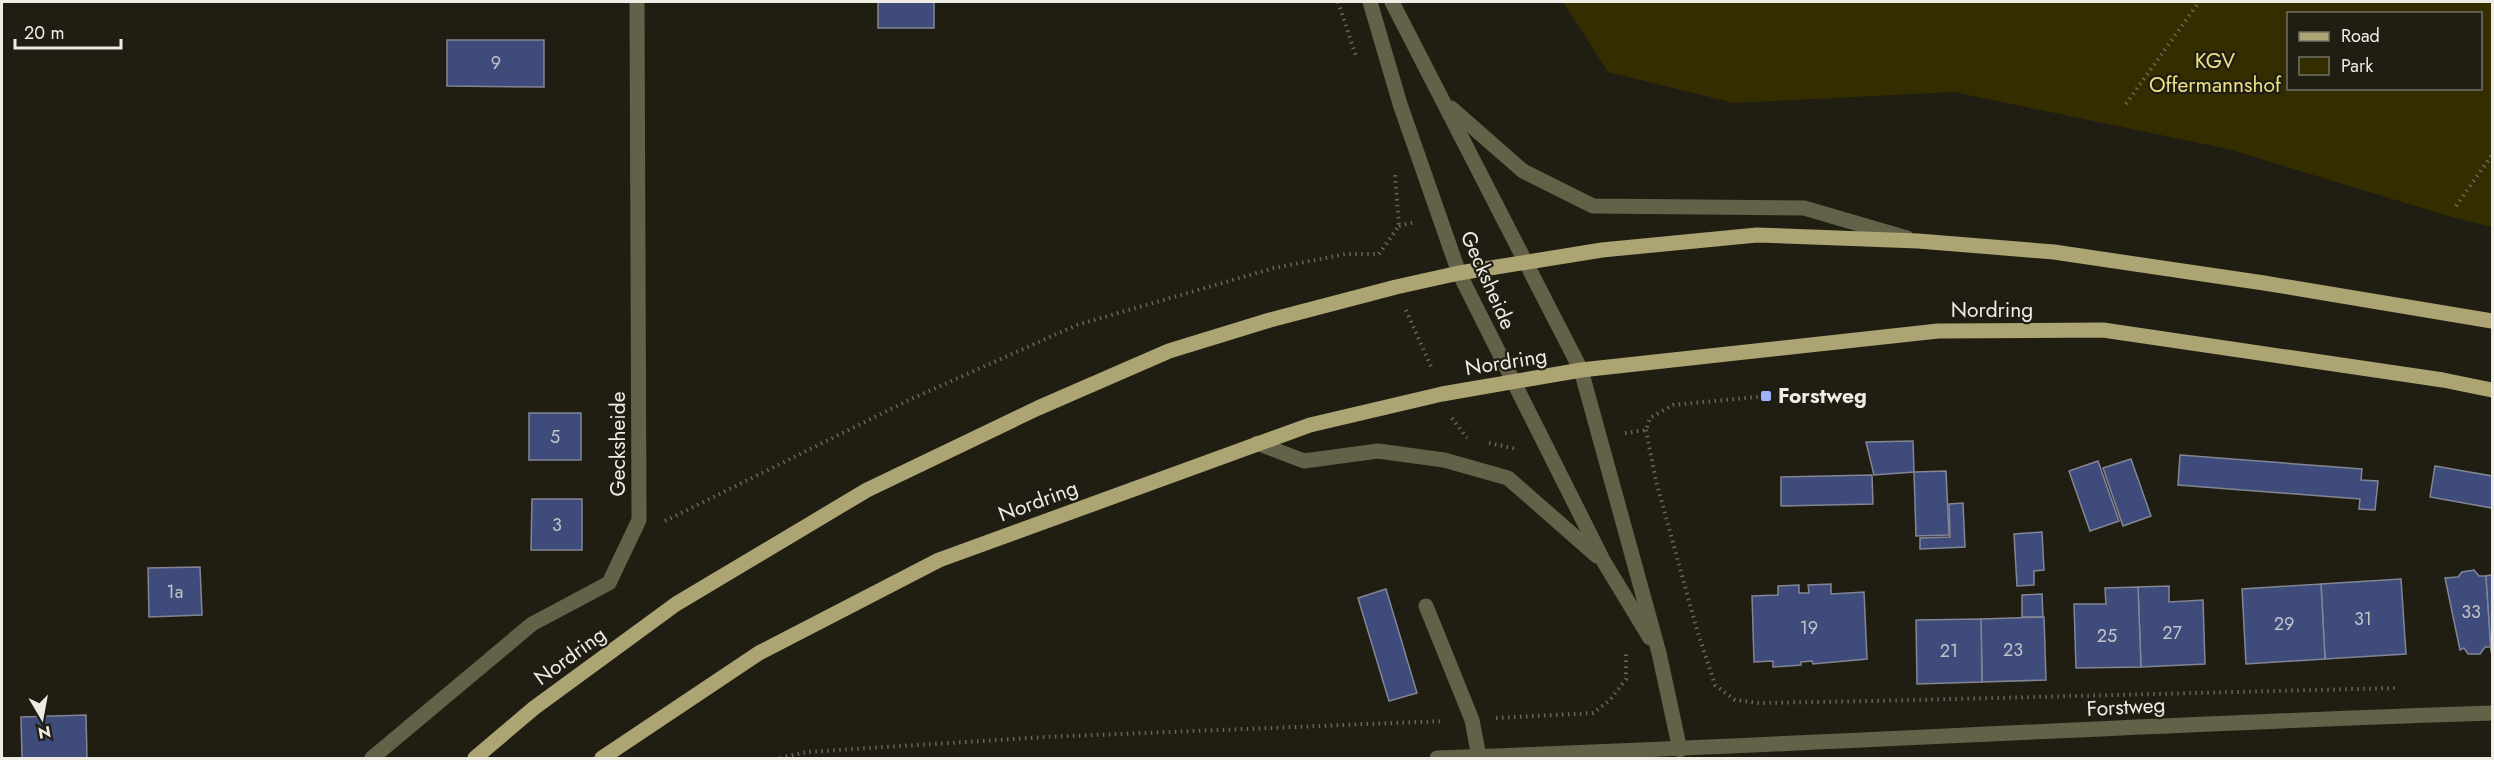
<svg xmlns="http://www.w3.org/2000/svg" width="2494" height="760" viewBox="0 0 2494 760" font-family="Jost,sans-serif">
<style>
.green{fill:#342d00;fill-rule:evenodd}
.building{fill:#3e4b7b;stroke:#828694;stroke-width:1.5}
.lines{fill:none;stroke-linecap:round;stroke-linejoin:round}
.path{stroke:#67665b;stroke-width:4;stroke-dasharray:1.5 4.5;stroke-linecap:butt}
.lane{stroke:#646149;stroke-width:15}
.street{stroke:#646149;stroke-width:15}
.primary{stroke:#aca472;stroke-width:15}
.poi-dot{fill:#9eb4fd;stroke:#201e12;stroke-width:2}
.labels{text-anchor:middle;stroke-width:4.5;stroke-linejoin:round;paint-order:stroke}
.number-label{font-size:18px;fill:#c2c4ca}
.park-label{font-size:21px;fill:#ede087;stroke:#201e12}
.street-label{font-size:21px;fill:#eeede5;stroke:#201e12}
.poi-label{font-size:21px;font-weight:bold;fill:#eeede5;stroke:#201e12;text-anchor:start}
</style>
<rect width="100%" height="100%" fill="#201e12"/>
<!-- green -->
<path class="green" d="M1563 2H2492V227L2455 218 2228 149 1954 92 1734 103 1608 72ZM2288 14H2480V88H2288Z"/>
<!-- building -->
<g class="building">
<rect x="878" y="2" width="56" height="26"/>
<path d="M447 40H544V87L447 86Z"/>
<rect x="529" y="413" width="52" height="47"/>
<path d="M1913 441 1914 472 1874 475 1866 442Z"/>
<path d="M2180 455 2362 469 2361 480 2378 481 2375 510 2359 509 2360 499 2178 485Z"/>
<path d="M2131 459 2151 516 2123 526 2103 468Z"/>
<path d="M2098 461 2119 521 2090 531 2069 471Z"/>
<path d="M2435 466 2492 476V508L2430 497Z"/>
<path d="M1946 471 1949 535 1916 536 1914 472Z"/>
<path d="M1872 475 1873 504 1781 506V477Z"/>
<path d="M532 499H582V550H531Z"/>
<path d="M1963 503 1965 547 1920 549V538L1950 537 1949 504Z"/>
<path d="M2042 532 2044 570 2034 571V585L2017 586 2014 534Z"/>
<path d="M200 567 202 615 149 617 148 568Z"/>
<path d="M2474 570 2479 576H2486L2491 647H2485L2480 654H2468L2464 648 2460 650 2445 578 2458 577 2462 572Z"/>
<path d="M2492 575V650L2491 651 2486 576Z"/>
<path d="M2401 579 2406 654 2325 659 2321 584Z"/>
<path d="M1831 584V594L1864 592 1867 659 1813 664 1812 661 1801 662V665L1773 667V661L1754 662 1752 596 1778 595V586L1799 585V593H1809L1808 585Z"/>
<path d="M2321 584 2325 659 2246 664 2242 589Z"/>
<path d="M2169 586V602L2203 600 2205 664 2141 667 2138 587Z"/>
<path d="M2138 587 2141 667 2076 668 2074 604H2106L2105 588Z"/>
<path d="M1386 589 1417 693 1389 701 1358 598Z"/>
<path d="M2042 594 2043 617H2022V595Z"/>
<path d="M2044 617 2046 680 1982 682 1981 619Z"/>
<path d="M1981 619 1982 682 1917 684 1916 620Z"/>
<path d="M86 715 87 758H22L21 717Z"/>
</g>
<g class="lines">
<!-- path -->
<g class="path">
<path d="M1338 2 1356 56"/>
<path d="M2126 104 2199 2"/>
<path d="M2456 206 2492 155"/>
<path d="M1399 226 1415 222"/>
<path d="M1379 254 1399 226 1395 174"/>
<path d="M1406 310 1432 369"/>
<path d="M1452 418 1467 438"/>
<path d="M1646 430 1656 481 1697 630 1715 685 1735 700 1759 703 1873 701 2396 688"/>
<path d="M1625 433 1646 430 1650 418 1673 405 1766 396"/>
<path d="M1489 443 1517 449"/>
<path d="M665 521 909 400 1077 325 1274 268 1346 254H1379"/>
<path d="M1496 718 1593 713 1610 700 1626 679V651"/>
<path d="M780 758 807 752 1045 737 1444 721"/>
</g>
<!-- lane -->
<path class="lane" d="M1426 606 1472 720 1479 757"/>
<!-- street -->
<g class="street">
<path d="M1370 2 1400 104 1459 273 1604 562 1650 638"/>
<path d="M1392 2 1581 370 1659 653 1680 750"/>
<path d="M1451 108 1523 171 1593 206 1804 208 1907 238"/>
<path d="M1257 443 1304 461 1378 451 1444 460 1508 478 1597 556"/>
<path d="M372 758 532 624 609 583 639 520 637 2"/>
<path d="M1437 758C1789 746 2141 724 2492 713"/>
</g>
<!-- primary -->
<g class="primary">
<path d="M475 758 534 708 676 604 867 490 1038 408 1169 351 1270 320 1396 287 1459 273 1602 250 1757 235 1918 241 2054 252 2264 283 2492 321"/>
<path d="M602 758 759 653 939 560 1310 425 1442 394 1581 370 1938 331 2103 330 2443 380 2492 390"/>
</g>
</g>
<!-- markers -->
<rect class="poi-dot" x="1760" y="390" width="12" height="12" rx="3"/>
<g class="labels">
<!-- number labels -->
<g class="number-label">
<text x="496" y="69">9</text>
<text x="555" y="443">5</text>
<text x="557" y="531">3</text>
<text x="175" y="598">1a</text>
<text x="2471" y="618">33</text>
<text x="2363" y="625">31</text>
<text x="2284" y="630">29</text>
<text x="1809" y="634">19</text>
<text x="2172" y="639">27</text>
<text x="2107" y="642">25</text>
<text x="2013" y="656">23</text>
<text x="1949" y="657">21</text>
</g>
<!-- park labels -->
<g class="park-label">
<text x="2215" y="68">KGV<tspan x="2215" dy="24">Offermannshof</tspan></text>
</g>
<!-- street labels -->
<g class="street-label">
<text transform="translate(1488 280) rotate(66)" y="7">Gecksheide</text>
<text x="1992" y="317">Nordring</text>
<text transform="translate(1506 362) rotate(-9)" y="7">Nordring</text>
<text transform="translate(618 444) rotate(-90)" y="7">Gecksheide</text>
<text transform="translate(1038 501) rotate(-20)" y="7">Nordring</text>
<text transform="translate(570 656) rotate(-36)" y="7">Nordring</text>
<text transform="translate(2126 707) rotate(-3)" y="7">Forstweg</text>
</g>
<!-- poi labels -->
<g class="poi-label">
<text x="1778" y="403">Forstweg</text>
</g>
</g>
<!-- border -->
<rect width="2494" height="760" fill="none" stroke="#eeede5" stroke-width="6"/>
<!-- legend -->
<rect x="2287" y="12" width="195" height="78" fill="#201e12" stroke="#727166" stroke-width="1.5"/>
<rect x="2299" y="32" width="30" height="9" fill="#aca472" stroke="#727166" stroke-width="1.5"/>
<text x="2341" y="42" font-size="18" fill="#eeede5">Road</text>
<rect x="2299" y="57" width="30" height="18" fill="#342d00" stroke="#727166" stroke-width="1.5"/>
<text x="2341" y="72" font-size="18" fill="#eeede5">Park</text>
<!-- north arrow -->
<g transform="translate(42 718) rotate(170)" stroke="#201e12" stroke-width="4.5" paint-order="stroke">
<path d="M0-4.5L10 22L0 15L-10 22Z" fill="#eeede5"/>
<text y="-9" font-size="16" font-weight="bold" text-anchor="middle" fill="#eeede5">N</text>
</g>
<!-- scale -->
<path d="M15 39v9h106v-9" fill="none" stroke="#eeede5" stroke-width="3"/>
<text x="24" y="39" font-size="18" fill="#eeede5" stroke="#201e12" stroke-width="4.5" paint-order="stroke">20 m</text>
</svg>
